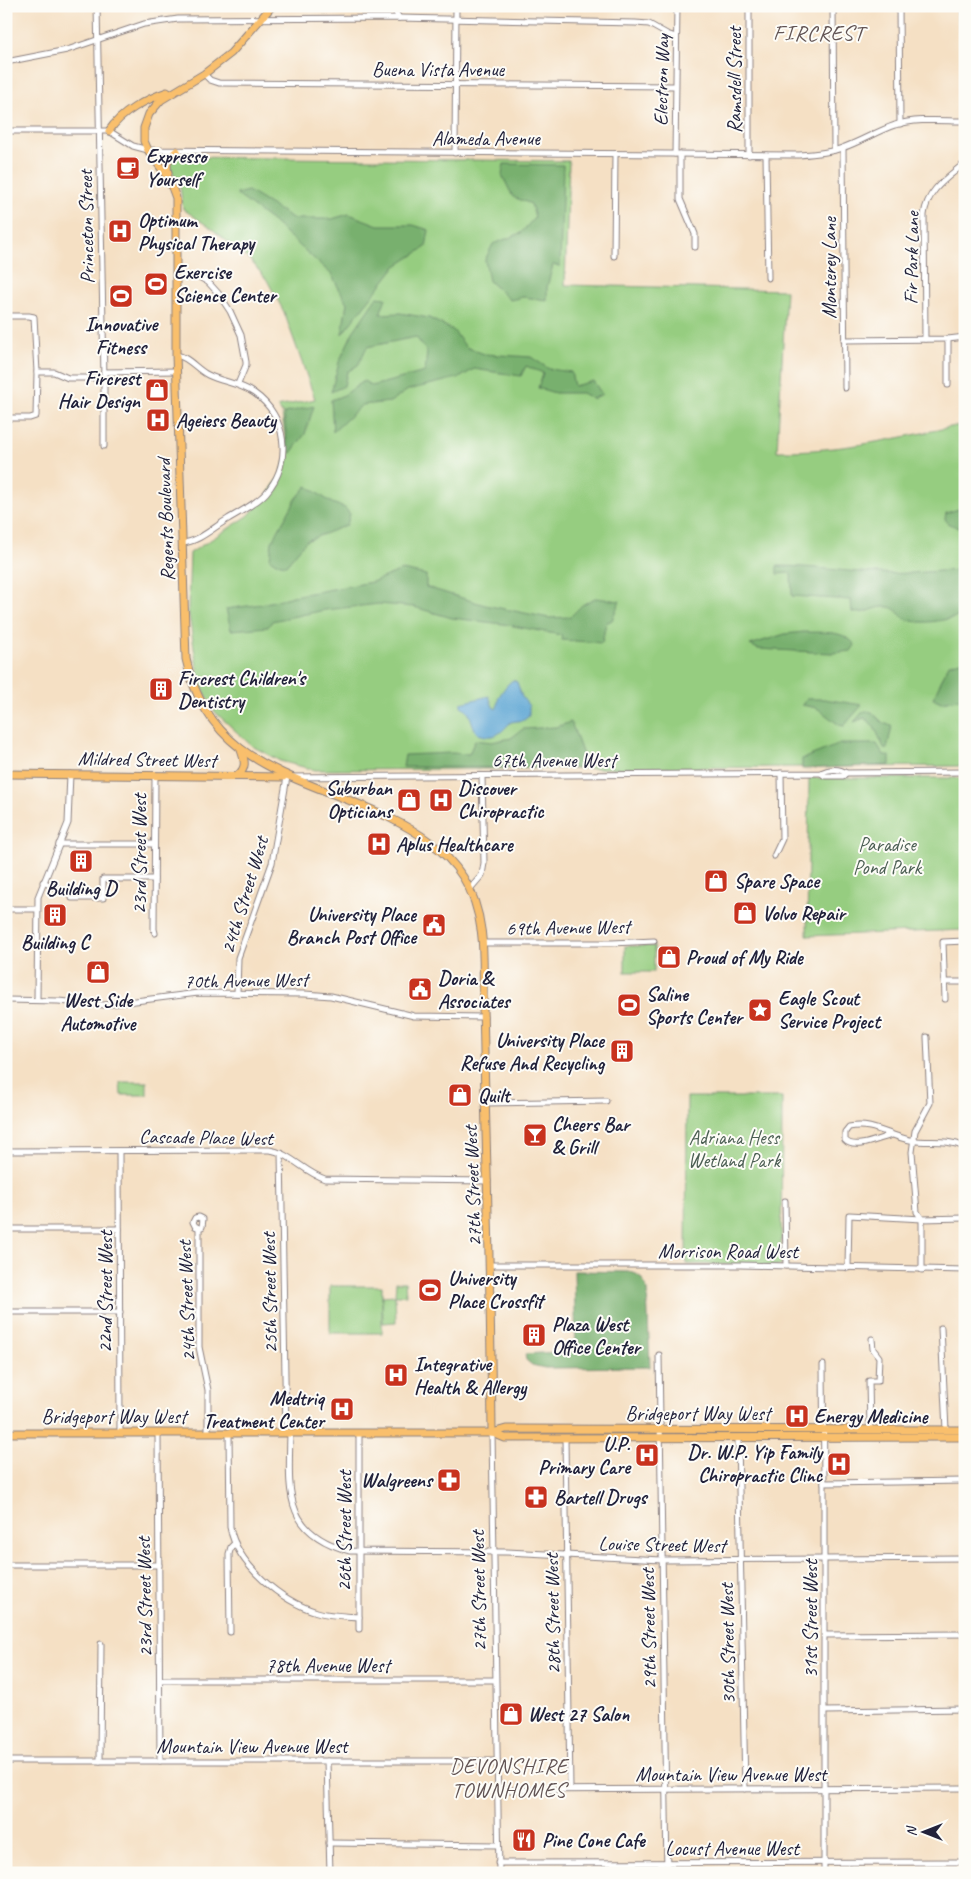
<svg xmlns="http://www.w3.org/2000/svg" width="971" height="1879" viewBox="0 0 971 1879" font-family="Caveat,sans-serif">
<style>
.green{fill:#96cd80;stroke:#5c785e}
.forest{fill:#78b06e;stroke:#4d6954}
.water{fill:#5da6d4;stroke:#406488}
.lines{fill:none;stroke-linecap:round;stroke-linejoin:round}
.minor-casing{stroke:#8c8180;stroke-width:7}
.major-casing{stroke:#8c8180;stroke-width:9}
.minor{stroke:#fff;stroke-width:5}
.major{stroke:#f9bf6c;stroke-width:7}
.labels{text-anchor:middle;stroke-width:4;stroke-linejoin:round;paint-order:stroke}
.street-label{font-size:20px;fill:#22223b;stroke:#fdfcf7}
.poi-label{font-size:20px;font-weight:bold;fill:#22223b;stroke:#fdfcf7;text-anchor:start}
.park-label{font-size:20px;fill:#4b5e53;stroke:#fdfcf7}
.neighbourhood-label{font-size:21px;letter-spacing:1px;fill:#625454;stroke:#fdfcf7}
.quarter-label{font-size:22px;letter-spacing:1px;fill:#625454;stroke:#fdfcf7}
</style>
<rect width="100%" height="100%" fill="#fdfcf7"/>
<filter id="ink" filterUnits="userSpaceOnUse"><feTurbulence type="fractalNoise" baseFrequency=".02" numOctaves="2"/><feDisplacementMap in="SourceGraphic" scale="10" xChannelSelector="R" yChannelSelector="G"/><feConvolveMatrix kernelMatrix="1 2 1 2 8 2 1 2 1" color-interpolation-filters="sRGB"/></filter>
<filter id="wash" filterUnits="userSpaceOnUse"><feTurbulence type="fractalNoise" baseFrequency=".0096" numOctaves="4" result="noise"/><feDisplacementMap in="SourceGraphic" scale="20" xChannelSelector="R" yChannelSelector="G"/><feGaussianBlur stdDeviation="1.12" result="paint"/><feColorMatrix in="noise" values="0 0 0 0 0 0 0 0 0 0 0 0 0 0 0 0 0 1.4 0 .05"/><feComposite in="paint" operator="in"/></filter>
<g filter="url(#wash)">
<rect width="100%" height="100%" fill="#f5e0c4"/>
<!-- green -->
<g class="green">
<path d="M177 157 569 161 565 285 786 290 777 451C840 452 903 437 965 424V766L315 770 280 761 252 746 215 712 199 681 193 641 188 609 190 553 248 516 265 498 279 477 287 457 282 413 277 407 315 399 284 312 267 280 250 260 212 229 183 209 180 186 170 167 171 160Z"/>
<path d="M809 778H965V930L807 936Z"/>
<rect x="625" y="946" width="29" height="26"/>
<path d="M120 1082H147V1095H121Z"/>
<path d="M687 1097H782L781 1266 686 1264Z"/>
<path d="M396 1282H405L406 1295H395L396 1322 383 1323 382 1296V1333H330V1286H382V1296L395 1295Z"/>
</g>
<!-- forest -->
<g class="forest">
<path d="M504 164 563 165 560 266 553 265 547 287V300L523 297 510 300 489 281 485 260 493 244 521 233 535 217 531 204 513 197 502 175Z"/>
<path d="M248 191 294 219H332L349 214 378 225H413L429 230 426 247 395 267 342 334 347 303 331 274 272 221 236 194Z"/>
<path d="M377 297 386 298 380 314 400 313 429 318 453 330 466 347 484 354 531 357 549 369 571 372 574 386 593 381 602 394 593 399 582 393H555L538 388 543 373 526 366 521 376 474 369 461 377 408 390 390 402 362 405 333 432 331 400 344 395 364 381 372 386 425 372 427 352 416 337 367 347 358 365 347 372 344 386 331 392 339 362 353 332Z"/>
<path d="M314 406 305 434 291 453 288 451 284 413Z"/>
<path d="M307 486 332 503 345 508 350 514 347 525 306 541 286 565 276 563 270 559 272 542 296 499Z"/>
<path d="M965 507V530L949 524 945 519 946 513Z"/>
<path d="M777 566C812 566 846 572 880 573 908 575 937 570 965 570V602L958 617C942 620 924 625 908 620 901 618 897 608 889 607 875 605 866 616 852 612L851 600 792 596 791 573 777 574Z"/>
<path d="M402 570 426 575V587L485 605 549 618 570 617 582 605 595 598 620 601 612 620 606 623 602 643 562 640 561 635 503 624 452 618 414 607 379 604 325 610 272 621 268 627 231 630 226 609 262 604 293 596 372 582Z"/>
<path d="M804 632C822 633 843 629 855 645L851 651 832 653 758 649 750 645 785 634Z"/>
<path d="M965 660V698L941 702 933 698 949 664Z"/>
<path d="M806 699H824L862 705 844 726 839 725 817 708 802 705Z"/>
<path d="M863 712H872L883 723 892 726 887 749 884 748C879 738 875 723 864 718L854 722Z"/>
<path d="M571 722 583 755 585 768 403 767 405 755 451 753 469 754 475 740 492 742 511 738 523 729 556 727Z"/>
<path d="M840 744H877L883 754 890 757V765L802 769V759Z"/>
<path d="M574 1271 629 1272C641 1274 643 1279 647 1290L650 1367 545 1368 532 1365 526 1360 525 1354 576 1351Z"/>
</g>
<!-- water -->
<path class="water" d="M513 680 517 682 522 697 529 706V716L524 720 511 722C500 733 496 740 478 734 470 725 473 712 461 706V703L489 696 493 707 496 709C499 705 497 701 499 697 502 691 508 683 513 680Z"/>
</g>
<g filter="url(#ink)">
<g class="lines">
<!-- minor casing -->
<g class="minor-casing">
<g id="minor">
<path d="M97 6 104 378V446"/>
<path d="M392 6 399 18"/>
<path d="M833 6 834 150"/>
<path d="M899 6 900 124"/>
<path d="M964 6 965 69"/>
<path d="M6 62 67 50 144 24 178 19 399 18 635 23 649 24 667 34 676 37"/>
<path d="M204 74 210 80 219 83 675 86"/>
<path d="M6 131H109L133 146 148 150 799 155C814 154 828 153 842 148 860 142 877 131 895 125 918 118 942 121 965 121"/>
<path d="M843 148 845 388"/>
<path d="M455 153 456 6"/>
<path d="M675 154 677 6"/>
<path d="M680 154V199L695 234V247"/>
<path d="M749 155V6"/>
<path d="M766 155 768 278"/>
<path d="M614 256 615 154"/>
<path d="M176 275 199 277 208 282 218 293 230 311 241 335 246 362V365L238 384"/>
<path d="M6 316H29L34 317 37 372 36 416 30 418H6"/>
<path d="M925 339 924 215C927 190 947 178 965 163"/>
<path d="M948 339V385"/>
<path d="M844 340 948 339 965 337"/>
<path d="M176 355C189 357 196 369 208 375 222 382 239 383 254 393 287 416 293 462 266 493 256 504 241 511 228 519 214 527 199 542 182 543"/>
<path d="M37 372H54L68 378H104"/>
<path d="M104 372 177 371"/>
<path d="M821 773 825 776H843L846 773"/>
<path d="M155 775 154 929 155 933"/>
<path d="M59 844H154"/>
<path d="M774 856 782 839 781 773"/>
<path d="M43 882 72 895V898H103V879H154"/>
<path d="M470 889 482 875 484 863 482 776"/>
<path d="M6 909H37"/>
<path d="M483 943H612L654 941"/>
<path d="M944 982H965"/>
<path d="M237 993 238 958 272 863 287 777 821 773C828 769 839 768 846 773L965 772"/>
<path d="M945 999 943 942 965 941"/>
<path d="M6 1000 58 1001 104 1005 198 993 305 994 331 996 414 1016 484 1017"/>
<path d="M37 1000 38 897 68 823 70 774"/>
<path d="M485 1103 606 1101"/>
<path d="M892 1135C879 1138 855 1151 845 1140V1132L849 1127C873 1122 888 1136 910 1140 930 1144 944 1138 965 1147"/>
<path d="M6 1151 269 1150C289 1152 305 1173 325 1179L488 1181"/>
<path d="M119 1151 120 1433"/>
<path d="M281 1153 286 1432"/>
<path d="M785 1201 786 1266"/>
<path d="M199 1228 195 1226 193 1222 195 1218 199 1217 203 1219 202 1227 199 1228V1347L208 1390V1432"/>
<path d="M6 1229H119"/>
<path d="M491 1265H740L965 1270"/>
<path d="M848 1268 849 1215 922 1219 965 1218"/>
<path d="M922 1270V1219L917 1212 912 1152 915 1131 930 1103 927 1037"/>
<path d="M6 1312H120"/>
<path d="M941 1328 946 1430"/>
<path d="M659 1355 667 1873"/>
<path d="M823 1365 824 1483V1873"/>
<path d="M870 1429 869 1381H878L879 1357 873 1349 872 1339"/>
<path d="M229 1432 230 1527C237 1565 281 1601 317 1612 330 1616 345 1616 359 1617"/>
<path d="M290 1432C289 1490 282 1533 350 1551L507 1552 662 1560 965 1558"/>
<path d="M158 1433 160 1761"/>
<path d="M492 1433 499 1873"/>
<path d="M565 1438 570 1789"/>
<path d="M738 1438 745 1789"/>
<path d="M824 1483 965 1481"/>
<path d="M6 1565H159"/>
<path d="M359 1629V1433"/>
<path d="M230 1632 229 1554 231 1547 235 1543"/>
<path d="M825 1635 965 1634"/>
<path d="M160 1680H495"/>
<path d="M825 1711 965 1709"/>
<path d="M6 1761H497"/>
<path d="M100 1761 101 1644"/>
<path d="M327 1761 330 1873"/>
<path d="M497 1790 965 1788"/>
<path d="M329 1843 498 1845"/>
<path d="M498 1863 965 1862"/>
</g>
</g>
<!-- major casing -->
<g class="major-casing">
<g id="major">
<path d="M272 6 231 53 204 74 161 100 149 114 144 128V141L148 150 169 179 176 198V355L186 659C209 768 303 776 388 817 418 832 444 848 463 877 488 916 483 965 483 1009 484 1037 484 1065 485 1093 488 1206 491 1319 492 1433"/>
<path d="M109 131C121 112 147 99 167 92"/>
<path d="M168 173C165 162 169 158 177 151"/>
<path d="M6 774 283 777"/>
<path d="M237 776C247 768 245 761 241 750"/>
<path d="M6 1433H492L506 1429 965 1430"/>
<path d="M493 1433 505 1438 965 1437"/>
</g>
</g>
<!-- minor -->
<use href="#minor" class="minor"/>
<!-- major -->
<use href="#major" class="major"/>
</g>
</g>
<!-- icons -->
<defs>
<g id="cafe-square" transform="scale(1.25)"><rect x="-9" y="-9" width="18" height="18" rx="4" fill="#c8321e" stroke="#fdfcf7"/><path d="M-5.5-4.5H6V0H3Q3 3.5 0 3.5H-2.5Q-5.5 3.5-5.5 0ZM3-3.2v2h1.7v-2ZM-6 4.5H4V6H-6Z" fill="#fff"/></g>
<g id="hospital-square" transform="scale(1.25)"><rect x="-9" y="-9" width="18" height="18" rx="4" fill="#c8321e" stroke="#fdfcf7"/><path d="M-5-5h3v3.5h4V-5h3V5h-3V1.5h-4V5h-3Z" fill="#fff"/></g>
<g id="stadium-square" transform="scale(1.25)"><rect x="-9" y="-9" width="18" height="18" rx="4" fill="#c8321e" stroke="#fdfcf7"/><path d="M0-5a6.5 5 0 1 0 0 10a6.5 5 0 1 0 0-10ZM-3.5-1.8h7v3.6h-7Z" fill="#fff"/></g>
<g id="shop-square" transform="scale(1.25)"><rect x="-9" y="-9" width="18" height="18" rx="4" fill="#c8321e" stroke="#fdfcf7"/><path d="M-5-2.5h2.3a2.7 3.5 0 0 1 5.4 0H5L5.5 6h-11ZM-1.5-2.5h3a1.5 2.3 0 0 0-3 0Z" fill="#fff"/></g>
<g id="building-square" transform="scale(1.25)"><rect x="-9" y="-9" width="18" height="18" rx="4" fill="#c8321e" stroke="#fdfcf7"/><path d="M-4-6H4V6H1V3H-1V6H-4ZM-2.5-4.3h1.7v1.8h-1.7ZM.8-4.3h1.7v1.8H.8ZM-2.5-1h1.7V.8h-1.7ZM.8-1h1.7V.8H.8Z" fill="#fff"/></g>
<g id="civic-square" transform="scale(1.25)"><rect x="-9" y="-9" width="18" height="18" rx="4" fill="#c8321e" stroke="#fdfcf7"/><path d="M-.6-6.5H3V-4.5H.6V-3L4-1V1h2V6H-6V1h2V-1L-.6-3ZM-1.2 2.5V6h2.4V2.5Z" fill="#fff"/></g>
<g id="sight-square" transform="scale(1.25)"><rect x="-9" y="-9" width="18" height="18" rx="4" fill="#c8321e" stroke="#fdfcf7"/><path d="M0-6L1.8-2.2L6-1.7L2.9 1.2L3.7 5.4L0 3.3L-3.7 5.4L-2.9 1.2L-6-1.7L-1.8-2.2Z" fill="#fff"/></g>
<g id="bar-square" transform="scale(1.25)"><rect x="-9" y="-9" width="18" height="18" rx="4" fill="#c8321e" stroke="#fdfcf7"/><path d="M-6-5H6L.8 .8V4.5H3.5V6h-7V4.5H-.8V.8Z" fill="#fff"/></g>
<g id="pharmacy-square" transform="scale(1.25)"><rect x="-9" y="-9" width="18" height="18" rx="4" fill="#c8321e" stroke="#fdfcf7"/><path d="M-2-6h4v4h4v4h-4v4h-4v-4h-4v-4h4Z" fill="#fff"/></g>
<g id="restaurant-square" transform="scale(1.25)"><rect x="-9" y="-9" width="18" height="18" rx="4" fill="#c8321e" stroke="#fdfcf7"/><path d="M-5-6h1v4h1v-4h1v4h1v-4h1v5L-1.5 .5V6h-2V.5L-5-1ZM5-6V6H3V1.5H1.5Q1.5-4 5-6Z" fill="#fff"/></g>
</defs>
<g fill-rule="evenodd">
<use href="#cafe-square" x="128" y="168"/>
<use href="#hospital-square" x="120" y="231"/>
<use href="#stadium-square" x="156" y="284"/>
<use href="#stadium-square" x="121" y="296"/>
<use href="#shop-square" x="157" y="390"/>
<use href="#hospital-square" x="158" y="420"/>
<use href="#building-square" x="161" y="689"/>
<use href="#shop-square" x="409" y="800"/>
<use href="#hospital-square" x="441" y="800"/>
<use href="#hospital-square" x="379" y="844"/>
<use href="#building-square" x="81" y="861"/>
<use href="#shop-square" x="716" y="881"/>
<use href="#shop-square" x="745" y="913"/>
<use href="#building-square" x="55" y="915"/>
<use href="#civic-square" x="434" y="925"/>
<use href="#shop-square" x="669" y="957"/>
<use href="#shop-square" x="98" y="972"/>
<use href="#civic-square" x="420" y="989"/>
<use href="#stadium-square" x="629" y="1005"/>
<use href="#sight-square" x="760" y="1010"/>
<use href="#building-square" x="622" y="1051"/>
<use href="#shop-square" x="460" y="1095"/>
<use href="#bar-square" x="535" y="1135"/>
<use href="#stadium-square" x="430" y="1290"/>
<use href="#building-square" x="534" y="1335"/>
<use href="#hospital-square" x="396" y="1375"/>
<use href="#hospital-square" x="342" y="1409"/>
<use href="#hospital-square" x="797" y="1416"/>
<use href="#hospital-square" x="647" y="1455"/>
<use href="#hospital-square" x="839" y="1464"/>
<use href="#pharmacy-square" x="449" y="1480"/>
<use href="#pharmacy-square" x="536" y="1497"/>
<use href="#shop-square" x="511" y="1714"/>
<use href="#restaurant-square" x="524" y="1840"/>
</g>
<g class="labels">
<!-- street labels -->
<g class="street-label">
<text x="438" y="76">Buena Vista Avenue</text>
<text transform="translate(661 80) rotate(-89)" y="7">Electron Way</text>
<text transform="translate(734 80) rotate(-90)" y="7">Ramsdell Street</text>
<text x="486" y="145">Alameda Avenue</text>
<text transform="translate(86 227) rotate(-91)" y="7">Princeton Street</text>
<text transform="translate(911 258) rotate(-89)" y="7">Fir Park Lane</text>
<text transform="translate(829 268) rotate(-90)" y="7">Monterey Lane</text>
<text transform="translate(165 520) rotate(-92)" y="7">Regents Boulevard</text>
<text transform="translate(147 759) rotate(1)" y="7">Mildred Street West</text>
<text x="554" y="767">67th Avenue West</text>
<text transform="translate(139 854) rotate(-90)" y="7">23rd Street West</text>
<text transform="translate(244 895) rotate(-73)" y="7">24th Street West</text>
<text transform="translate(568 927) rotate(-1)" y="7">69th Avenue West</text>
<text transform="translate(246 980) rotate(-1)" y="7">70th Avenue West</text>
<text transform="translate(206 1137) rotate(1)" y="7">Cascade Place West</text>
<text transform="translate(472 1186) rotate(-92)" y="7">27th Street West</text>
<text x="728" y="1258">Morrison Road West</text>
<text transform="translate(105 1292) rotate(-90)" y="7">22nd Street West</text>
<text transform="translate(269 1293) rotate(-91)" y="7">25th Street West</text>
<text transform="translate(186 1301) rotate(-92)" y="7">24th Street West</text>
<text x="698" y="1420">Bridgeport Way West</text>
<text x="114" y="1423">Bridgeport Way West</text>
<text transform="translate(344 1531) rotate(-90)" y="7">26th Street West</text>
<text transform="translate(662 1544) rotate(1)" y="7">Louise Street West</text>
<text transform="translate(478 1591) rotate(-91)" y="7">27th Street West</text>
<text transform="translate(144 1597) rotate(-91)" y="7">23rd Street West</text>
<text transform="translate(552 1614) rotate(-91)" y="7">28th Street West</text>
<text transform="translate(810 1619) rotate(-90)" y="7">31st Street West</text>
<text transform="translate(648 1629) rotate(-91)" y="7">29th Street West</text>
<text transform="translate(727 1644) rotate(-91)" y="7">30th Street West</text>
<text x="328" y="1672">78th Avenue West</text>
<text x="252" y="1753">Mountain View Avenue West</text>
<text x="731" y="1781">Mountain View Avenue West</text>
<text x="732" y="1855">Locust Avenue West</text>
</g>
<!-- poi labels -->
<g class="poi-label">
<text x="146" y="163">Expresso<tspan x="146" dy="23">Yourself</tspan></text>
<text x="138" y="227">Optimum<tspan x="138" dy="23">Physical Therapy</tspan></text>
<text x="174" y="279">Exercise<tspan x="174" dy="23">Science Center</tspan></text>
<text x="121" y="331" text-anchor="middle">Innovative<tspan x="121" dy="23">Fitness</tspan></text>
<text x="140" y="385" text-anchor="end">Fircrest<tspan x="140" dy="23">Hair Design</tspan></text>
<text x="176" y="427">Ageiess Beauty</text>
<text x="178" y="685">Fircrest Children's<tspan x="178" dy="23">Dentistry</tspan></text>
<text x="392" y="795" text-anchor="end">Suburban<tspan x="392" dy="23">Opticians</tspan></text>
<text x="458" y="795">Discover<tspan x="458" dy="23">Chiropractic</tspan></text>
<text x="396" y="851">Aplus Healthcare</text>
<text x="734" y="888">Spare Space</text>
<text x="81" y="895" text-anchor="middle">Building D</text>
<text x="762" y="920">Volvo Repair</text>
<text x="416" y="921" text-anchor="end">University Place<tspan x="416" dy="23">Branch Post Office</tspan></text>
<text x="55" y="949" text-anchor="middle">Building C</text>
<text x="686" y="964">Proud of My Ride</text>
<text x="438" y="985">Doria &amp;<tspan x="438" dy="23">Associates</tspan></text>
<text x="646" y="1001">Saline<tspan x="646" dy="23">Sports Center</tspan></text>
<text x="778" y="1005">Eagle Scout<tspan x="778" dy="23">Service Project</tspan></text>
<text x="98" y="1007" text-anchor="middle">West Side<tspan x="98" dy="23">Automotive</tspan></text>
<text x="604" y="1047" text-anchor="end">University Place<tspan x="604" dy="23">Refuse And Recycling</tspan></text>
<text x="478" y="1102">Quilt</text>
<text x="552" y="1131">Cheers Bar<tspan x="552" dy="23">&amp; Grill</tspan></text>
<text x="448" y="1285">University<tspan x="448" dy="23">Place Crossfit</tspan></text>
<text x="552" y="1331">Plaza West<tspan x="552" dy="23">Office Center</tspan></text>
<text x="414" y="1371">Integrative<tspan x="414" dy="23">Health &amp; Allergy</tspan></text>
<text x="324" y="1405" text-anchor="end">Medtriq<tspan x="324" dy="23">Treatment Center</tspan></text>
<text x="814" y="1423">Energy Medicine</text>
<text x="630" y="1451" text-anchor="end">U.P.<tspan x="630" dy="23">Primary Care</tspan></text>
<text x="822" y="1459" text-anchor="end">Dr. W.P. Yip Family<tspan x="822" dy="23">Chiropractic Clinc</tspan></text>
<text x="432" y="1487" text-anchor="end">Walgreens</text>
<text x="554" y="1504">Bartell Drugs</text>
<text x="528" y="1721">West 27 Salon</text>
<text x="542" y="1847">Pine Cone Cafe</text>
</g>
<!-- park labels -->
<g class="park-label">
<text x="887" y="851">Paradise<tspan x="887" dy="23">Pond Park</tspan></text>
<text x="734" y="1144">Adriana Hess<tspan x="734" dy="23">Wetland Park</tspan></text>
</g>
<!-- neighbourhood labels -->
<g class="neighbourhood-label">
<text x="509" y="1773">DEVONSHIRE<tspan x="509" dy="24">TOWNHOMES</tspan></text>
</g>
<!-- quarter labels -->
<g class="quarter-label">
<text x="819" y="40">FIRCREST</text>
</g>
</g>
<!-- margin -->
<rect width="971" height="1879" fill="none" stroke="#fdfcf7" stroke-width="25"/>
<!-- north arrow -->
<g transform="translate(924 1832) rotate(270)" stroke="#fdfcf7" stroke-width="4" paint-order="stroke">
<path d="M0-4L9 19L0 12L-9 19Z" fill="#22223b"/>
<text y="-8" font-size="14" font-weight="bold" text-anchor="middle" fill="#22223b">N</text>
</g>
</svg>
